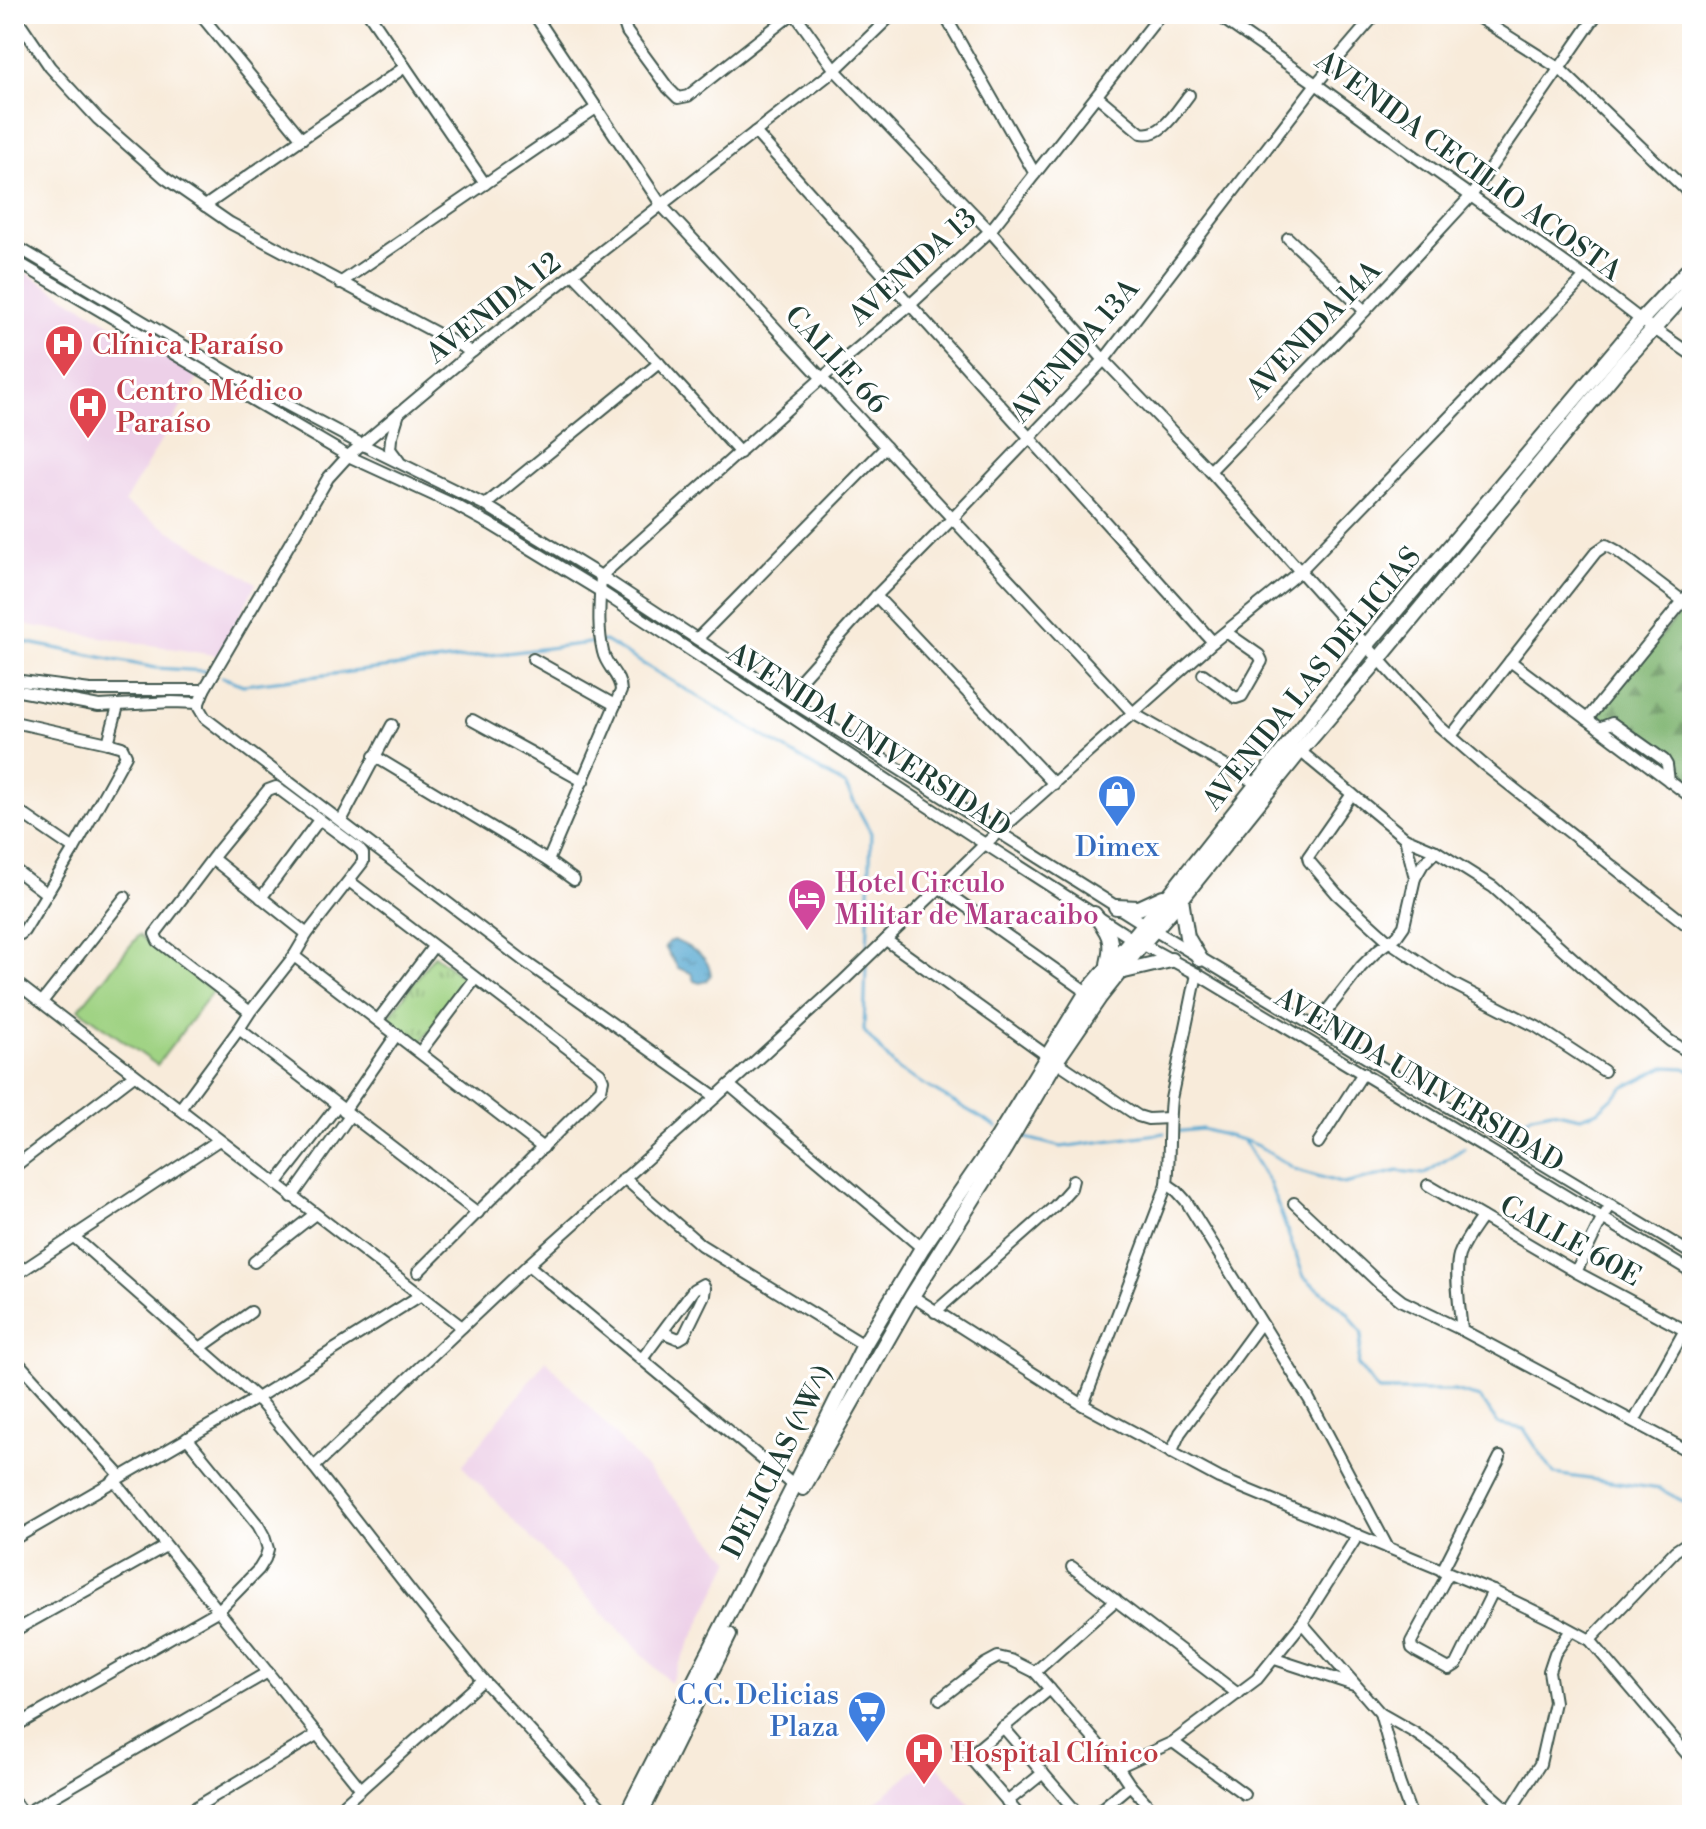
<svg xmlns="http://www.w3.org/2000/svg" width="1706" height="1829" viewBox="0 0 1706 1829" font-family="'Libre Bodoni',serif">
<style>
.built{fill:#edd0e8}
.grass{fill:url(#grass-tufts);stroke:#60885c;stroke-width:2}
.forest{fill:url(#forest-firs);stroke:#507953;stroke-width:2}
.pitch{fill:#a0d384;stroke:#60885c;stroke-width:2}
.water{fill:url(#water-ripples);stroke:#3a7282;stroke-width:2}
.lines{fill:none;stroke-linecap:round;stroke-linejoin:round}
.stream{stroke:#55a7d0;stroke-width:3}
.minor-casing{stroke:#40574d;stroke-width:14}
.major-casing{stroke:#40574d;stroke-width:18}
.minor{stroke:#fff;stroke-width:10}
.major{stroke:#fff;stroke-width:14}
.labels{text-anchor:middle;stroke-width:6;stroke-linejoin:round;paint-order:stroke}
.street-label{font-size:28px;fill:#1f3d34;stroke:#fff}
.health-label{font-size:28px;fill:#be3a42;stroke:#fff;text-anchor:start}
.shop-label{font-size:28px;fill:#366cbe;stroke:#fff}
.hotel-label{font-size:28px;fill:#b23c85;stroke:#fff;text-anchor:start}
</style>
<defs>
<pattern id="grass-tufts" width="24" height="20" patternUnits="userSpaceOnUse" patternTransform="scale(2)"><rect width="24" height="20" fill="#a0d384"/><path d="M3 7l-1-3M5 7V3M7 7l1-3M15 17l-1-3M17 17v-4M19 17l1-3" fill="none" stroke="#82ac6d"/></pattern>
<pattern id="forest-firs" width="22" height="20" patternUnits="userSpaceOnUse" patternTransform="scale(2)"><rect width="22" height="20" fill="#80b572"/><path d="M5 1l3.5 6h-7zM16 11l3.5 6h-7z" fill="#68945e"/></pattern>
<pattern id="water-ripples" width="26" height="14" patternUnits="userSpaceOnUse" patternTransform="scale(2)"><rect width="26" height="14" fill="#55a7d0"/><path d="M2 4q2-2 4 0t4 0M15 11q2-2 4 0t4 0" fill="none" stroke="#4689aa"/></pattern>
</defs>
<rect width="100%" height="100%" fill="#fff"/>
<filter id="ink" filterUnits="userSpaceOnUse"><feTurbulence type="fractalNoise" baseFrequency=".0125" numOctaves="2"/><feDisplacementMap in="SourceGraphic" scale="16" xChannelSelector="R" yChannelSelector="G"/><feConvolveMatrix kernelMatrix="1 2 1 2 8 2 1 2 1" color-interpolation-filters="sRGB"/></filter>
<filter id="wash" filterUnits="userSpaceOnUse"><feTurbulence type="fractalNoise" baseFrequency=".006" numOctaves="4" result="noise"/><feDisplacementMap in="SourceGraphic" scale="32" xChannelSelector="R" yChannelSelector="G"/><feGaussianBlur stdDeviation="1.8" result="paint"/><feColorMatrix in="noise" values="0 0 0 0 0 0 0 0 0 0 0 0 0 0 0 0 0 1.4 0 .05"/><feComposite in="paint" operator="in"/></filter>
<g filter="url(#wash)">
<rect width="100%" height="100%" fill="#f8ebda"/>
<!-- built -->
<g class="built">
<path d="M14 266 199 377 124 503 256 583 220 656 14 623Z"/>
<path d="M546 1360 731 1560 670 1683 462 1466Z"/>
<path d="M930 1757 979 1815H860Z"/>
</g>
<!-- grass -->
<path class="grass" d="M434 955 467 980 419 1045 386 1021Z"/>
<!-- forest -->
<path class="forest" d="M1684 608 1692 614V791L1594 718Z"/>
<!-- pitch -->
<path class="pitch" d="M139 935 213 991 157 1065 79 1009Z"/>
<!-- water -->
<path class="water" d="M674 940C691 948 709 955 711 975L707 981 700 983 694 981 691 973 678 968 665 947 668 942Z"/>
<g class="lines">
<!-- stream -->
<g class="stream">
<path d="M14 640 156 668 206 671"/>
<path d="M222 677 243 685 605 641 845 785 871 833 867 953"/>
<path d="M866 964 864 1031 897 1069 997 1127"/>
<path d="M1512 1129 1532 1115 1552 1111 1581 1117 1598 1111 1623 1088 1665 1067 1685 1068 1692 1072"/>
<path d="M1172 1132 1202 1129 1243 1140 1270 1184 1304 1277 1348 1313 1362 1334 1358 1365 1378 1391H1454L1480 1398 1498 1424 1524 1429 1554 1474 1660 1489 1692 1506"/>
<path d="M1019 1136 1061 1147 1165 1133"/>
<path d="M1244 1140 1260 1147 1297 1170 1344 1184 1398 1171 1424 1174 1464 1148"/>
</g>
</g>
</g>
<g filter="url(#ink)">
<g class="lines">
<!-- minor casing -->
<g class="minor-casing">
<g id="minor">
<path d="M14 14 50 67 98 119 165 178 230 223 472 352"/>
<path d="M200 14 302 139"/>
<path d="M369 14 485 184"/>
<path d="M534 14 662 206 1134 714 1257 784"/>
<path d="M634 14 624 23 627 32 668 88 678 98 688 96 792 14"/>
<path d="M795 14 835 70 990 231 1104 360 1210 471"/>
<path d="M944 14 1035 174"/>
<path d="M1216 14 1316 84 1406 150 1585 277 1641 320 1692 355"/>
<path d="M1473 14 1560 69 1692 196"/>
<path d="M1597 14 1471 196 1352 325 1210 471 1439 726 1483 764 1692 929"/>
<path d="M1097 96 1141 133C1162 138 1177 110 1189 95"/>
<path d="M755 132 1213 642"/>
<path d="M205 206 405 67"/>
<path d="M1288 238 1365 311"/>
<path d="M14 245 252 386 361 444 485 505 601 576 785 697 1144 924 1692 1254"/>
<path d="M14 260 348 456 457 506 490 524 600 591 985 844 1131 938 1197 974 1692 1272"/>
<path d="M574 275 659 363 740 453"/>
<path d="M340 283 596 108"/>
<path d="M399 461 390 449 391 439 399 413"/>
<path d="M485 505 659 363"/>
<path d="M876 596 1054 784"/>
<path d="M697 639 886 447"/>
<path d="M533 659 615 705"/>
<path d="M1510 661 1692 798"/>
<path d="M1203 674 1236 698 1242 696 1262 661 1259 655 1226 632"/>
<path d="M14 680 90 690H204"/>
<path d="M14 690 99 706 172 702 199 703"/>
<path d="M785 697 876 596 953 518 1104 360 1316 84 1376 14"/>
<path d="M199 703 204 690 328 478 348 456 472 352 835 70 893 14"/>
<path d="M199 703V708L205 718 524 961 716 1097"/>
<path d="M1587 719 1692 590"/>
<path d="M472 720 583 781"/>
<path d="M14 722 108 743 122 747 126 755 74 849 24 931 21 934H14"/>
<path d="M1599 728 1612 723 1664 760 1667 765 1669 781"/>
<path d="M1451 736 1596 552 1606 545 1617 551 1692 608"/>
<path d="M108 743 118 706"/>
<path d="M1300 751 1405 838 1436 851 1493 887 1594 977 1670 1041 1692 1054"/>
<path d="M374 756 548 861 621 691C621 676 606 667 603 652 597 627 600 601 601 576L822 378 911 304 990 231 1161 14"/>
<path d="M1352 794 1308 857 1309 861 1337 894 1390 942 1451 983 1537 1027 1604 1071"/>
<path d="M14 808 74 849"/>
<path d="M341 821 392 725"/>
<path d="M213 859 307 934"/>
<path d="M548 861 574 880"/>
<path d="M14 869 47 894"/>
<path d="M1415 878 1423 864 1436 851"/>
<path d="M349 881 600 1073 603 1080 601 1089 418 1272"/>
<path d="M940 888 1087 992"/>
<path d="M261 898 319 820"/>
<path d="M886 940 1049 1057"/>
<path d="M294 956 543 1148"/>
<path d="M14 981 462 1327"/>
<path d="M42 1002 125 897"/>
<path d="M250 1012 158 941 155 934 218 851 268 790 276 787 358 848 363 854V862L307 934 294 956 250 1012 239 1029 478 1213"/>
<path d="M378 1020 433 947"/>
<path d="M1315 1026 1361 967 1379 949 1397 936 1404 926 1415 878 1405 838"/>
<path d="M420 1052 475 979"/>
<path d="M1056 1061 1138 1116 1148 1119 1169 1118"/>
<path d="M729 1085 922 1248"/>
<path d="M180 1109 239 1029"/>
<path d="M344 1111 397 1034"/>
<path d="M1318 1143 1363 1073"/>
<path d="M14 1167 134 1075"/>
<path d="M624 1178 701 1245 864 1345"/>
<path d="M276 1184 337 1106"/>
<path d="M1167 1184 1177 1191 1186 1201 1309 1399 1388 1548"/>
<path d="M1428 1185 1576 1272 1692 1334"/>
<path d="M292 1197 350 1115"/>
<path d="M1294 1203 1379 1283 1402 1301 1462 1330 1692 1453"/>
<path d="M74 1237 257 1398 314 1467 413 1594 483 1680 608 1815"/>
<path d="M254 1262 315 1214"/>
<path d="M528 1265 797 1488"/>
<path d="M1576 1272 1603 1217 1611 1205"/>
<path d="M14 1276 219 1140"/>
<path d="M912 1296 1083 1405 1219 1478 1493 1591 1555 1621 1590 1640 1692 1760"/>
<path d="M935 1312 1055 1206 1071 1188 1073 1180"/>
<path d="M1462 1330C1460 1313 1454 1271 1459 1255 1464 1241 1474 1229 1482 1217"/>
<path d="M200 1348 251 1312"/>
<path d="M14 1358 121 1476"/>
<path d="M642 1359 694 1289 703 1284 705 1288 704 1295 684 1336 679 1339 662 1332"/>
<path d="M1083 1405 1167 1184C1170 1155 1168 1127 1171 1099L1197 974"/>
<path d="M1634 1421 1685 1330"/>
<path d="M1171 1453 1180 1433 1260 1324"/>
<path d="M314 1467 528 1265 716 1097 841 983 985 844 1213 642 1299 572 1585 277"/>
<path d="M114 1480 361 1789"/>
<path d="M14 1539 257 1398 421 1295"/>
<path d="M1072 1567 1238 1694"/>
<path d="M1442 1571 1500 1457"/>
<path d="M1448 1574 1411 1642 1412 1648 1416 1651 1449 1669 1457 1664 1493 1591"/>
<path d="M1302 1623 1380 1713 1399 1782 1411 1815"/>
<path d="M14 1631 166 1546"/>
<path d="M1590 1640 1675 1551 1687 1543H1692"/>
<path d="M1275 1659 1354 1685"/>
<path d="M1035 1672 1116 1600"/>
<path d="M940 1699 985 1664 998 1657 1011 1660 1035 1672 1118 1767 1130 1785 1157 1815"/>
<path d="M1380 1713 1415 1733 1445 1754 1510 1811 1512 1815"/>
<path d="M14 1727 219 1610 259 1569 265 1559 268 1549 264 1536 258 1525 187 1438"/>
<path d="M1003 1727 1079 1815"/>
<path d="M1173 1742 1244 1794"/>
<path d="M958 1744 1019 1815"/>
<path d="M969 1756 1050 1689"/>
<path d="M1118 1767 1173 1742 1257 1679 1302 1623 1358 1535"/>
<path d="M14 1802 24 1815"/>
<path d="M1007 1802 1043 1773"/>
<path d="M1510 1811 1540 1764 1554 1702 1549 1671 1555 1653 1571 1630"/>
<path d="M24 1814 268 1672"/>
<path d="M183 1815 318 1734"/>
<path d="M332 1815 483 1680"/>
<path d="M1094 1815 1130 1785"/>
</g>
</g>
<!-- major casing -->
<g class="major-casing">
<g id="major">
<path d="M1181 899 1187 937 1200 959"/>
<path d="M1116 907 1139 908 1163 897"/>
<path d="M1094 914C1109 932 1114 940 1108 964"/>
<path d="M1120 972 1171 960"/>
<path d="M803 1488 912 1296 1005 1148 1056 1061 1099 998 1142 944 1181 899 1300 751 1378 660 1622 364 1692 286"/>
<path d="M626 1815 794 1486 864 1345 922 1248 995 1142 1087 992 1171 893 1366 646 1641 320 1692 266"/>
<path d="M640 1815 729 1635"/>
</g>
</g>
<!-- minor -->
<use href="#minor" class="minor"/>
<!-- major -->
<use href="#major" class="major"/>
</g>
</g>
<!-- icons -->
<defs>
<g id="hospital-pin" transform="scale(2)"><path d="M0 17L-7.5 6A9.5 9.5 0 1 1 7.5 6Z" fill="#e0444e" stroke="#fff"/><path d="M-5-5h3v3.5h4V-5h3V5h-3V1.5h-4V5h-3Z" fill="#fff"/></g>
<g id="shop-pin" transform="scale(2)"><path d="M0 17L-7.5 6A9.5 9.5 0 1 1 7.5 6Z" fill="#3f7fe0" stroke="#fff"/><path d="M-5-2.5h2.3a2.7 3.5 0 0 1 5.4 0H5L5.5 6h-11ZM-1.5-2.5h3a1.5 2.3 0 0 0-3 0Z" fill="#fff"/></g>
<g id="hotel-pin" transform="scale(2)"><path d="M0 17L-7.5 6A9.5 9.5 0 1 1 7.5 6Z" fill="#d1479c" stroke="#fff"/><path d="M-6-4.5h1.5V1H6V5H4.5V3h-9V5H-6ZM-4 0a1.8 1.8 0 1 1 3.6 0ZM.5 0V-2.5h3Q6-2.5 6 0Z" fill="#fff"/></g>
<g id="supermarket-pin" transform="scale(2)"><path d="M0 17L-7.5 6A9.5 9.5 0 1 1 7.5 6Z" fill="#3f7fe0" stroke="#fff"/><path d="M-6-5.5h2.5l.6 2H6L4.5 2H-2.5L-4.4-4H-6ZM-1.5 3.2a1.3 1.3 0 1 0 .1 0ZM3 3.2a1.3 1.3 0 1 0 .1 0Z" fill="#fff"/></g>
</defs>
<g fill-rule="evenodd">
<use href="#hospital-pin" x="64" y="344"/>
<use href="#hospital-pin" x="88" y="406"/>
<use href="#shop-pin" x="1117" y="794"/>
<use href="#hotel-pin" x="807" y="898"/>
<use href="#supermarket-pin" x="867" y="1710"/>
<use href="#hospital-pin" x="924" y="1752"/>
</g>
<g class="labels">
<!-- street labels -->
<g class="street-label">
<text transform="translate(1469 165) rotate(36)" y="10">AVENIDA CECILIO ACOSTA</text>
<text transform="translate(912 266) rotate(-42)" y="10">AVENIDA 13</text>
<text transform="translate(493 307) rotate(-38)" y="10">AVENIDA 12</text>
<text transform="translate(1313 329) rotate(-46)" y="10">AVENIDA 14A</text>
<text transform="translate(1074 350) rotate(-49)" y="10">AVENIDA 13A</text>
<text transform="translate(837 359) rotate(47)" y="10">CALLE 66</text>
<text transform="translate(1311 678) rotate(-51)" y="10">AVENIDA LAS DELICIAS</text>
<text transform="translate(870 739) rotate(33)" y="10">AVENIDA UNIVERSIDAD</text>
<text transform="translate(1420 1079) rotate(31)" y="10">AVENIDA UNIVERSIDAD</text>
<text transform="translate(1571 1240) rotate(29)" y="10">CALLE 60E</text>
<text transform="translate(777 1461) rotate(-63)" y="10">DELICIAS (^W^)</text>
</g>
<!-- health labels -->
<g class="health-label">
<text x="92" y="354">Clínica Paraíso</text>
<text x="116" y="400">Centro Médico<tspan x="116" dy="32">Paraíso</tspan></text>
<text x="952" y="1762">Hospital Clínico</text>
</g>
<!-- shop labels -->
<g class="shop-label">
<text x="1117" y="856">Dimex</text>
<text x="839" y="1704" text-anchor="end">C.C. Delicias<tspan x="839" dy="32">Plaza</tspan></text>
</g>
<!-- hotel labels -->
<g class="hotel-label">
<text x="835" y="892">Hotel Circulo<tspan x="835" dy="32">Militar de Maracaibo</tspan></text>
</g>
</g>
<!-- margin -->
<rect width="1706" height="1829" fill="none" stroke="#fff" stroke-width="48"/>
</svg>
